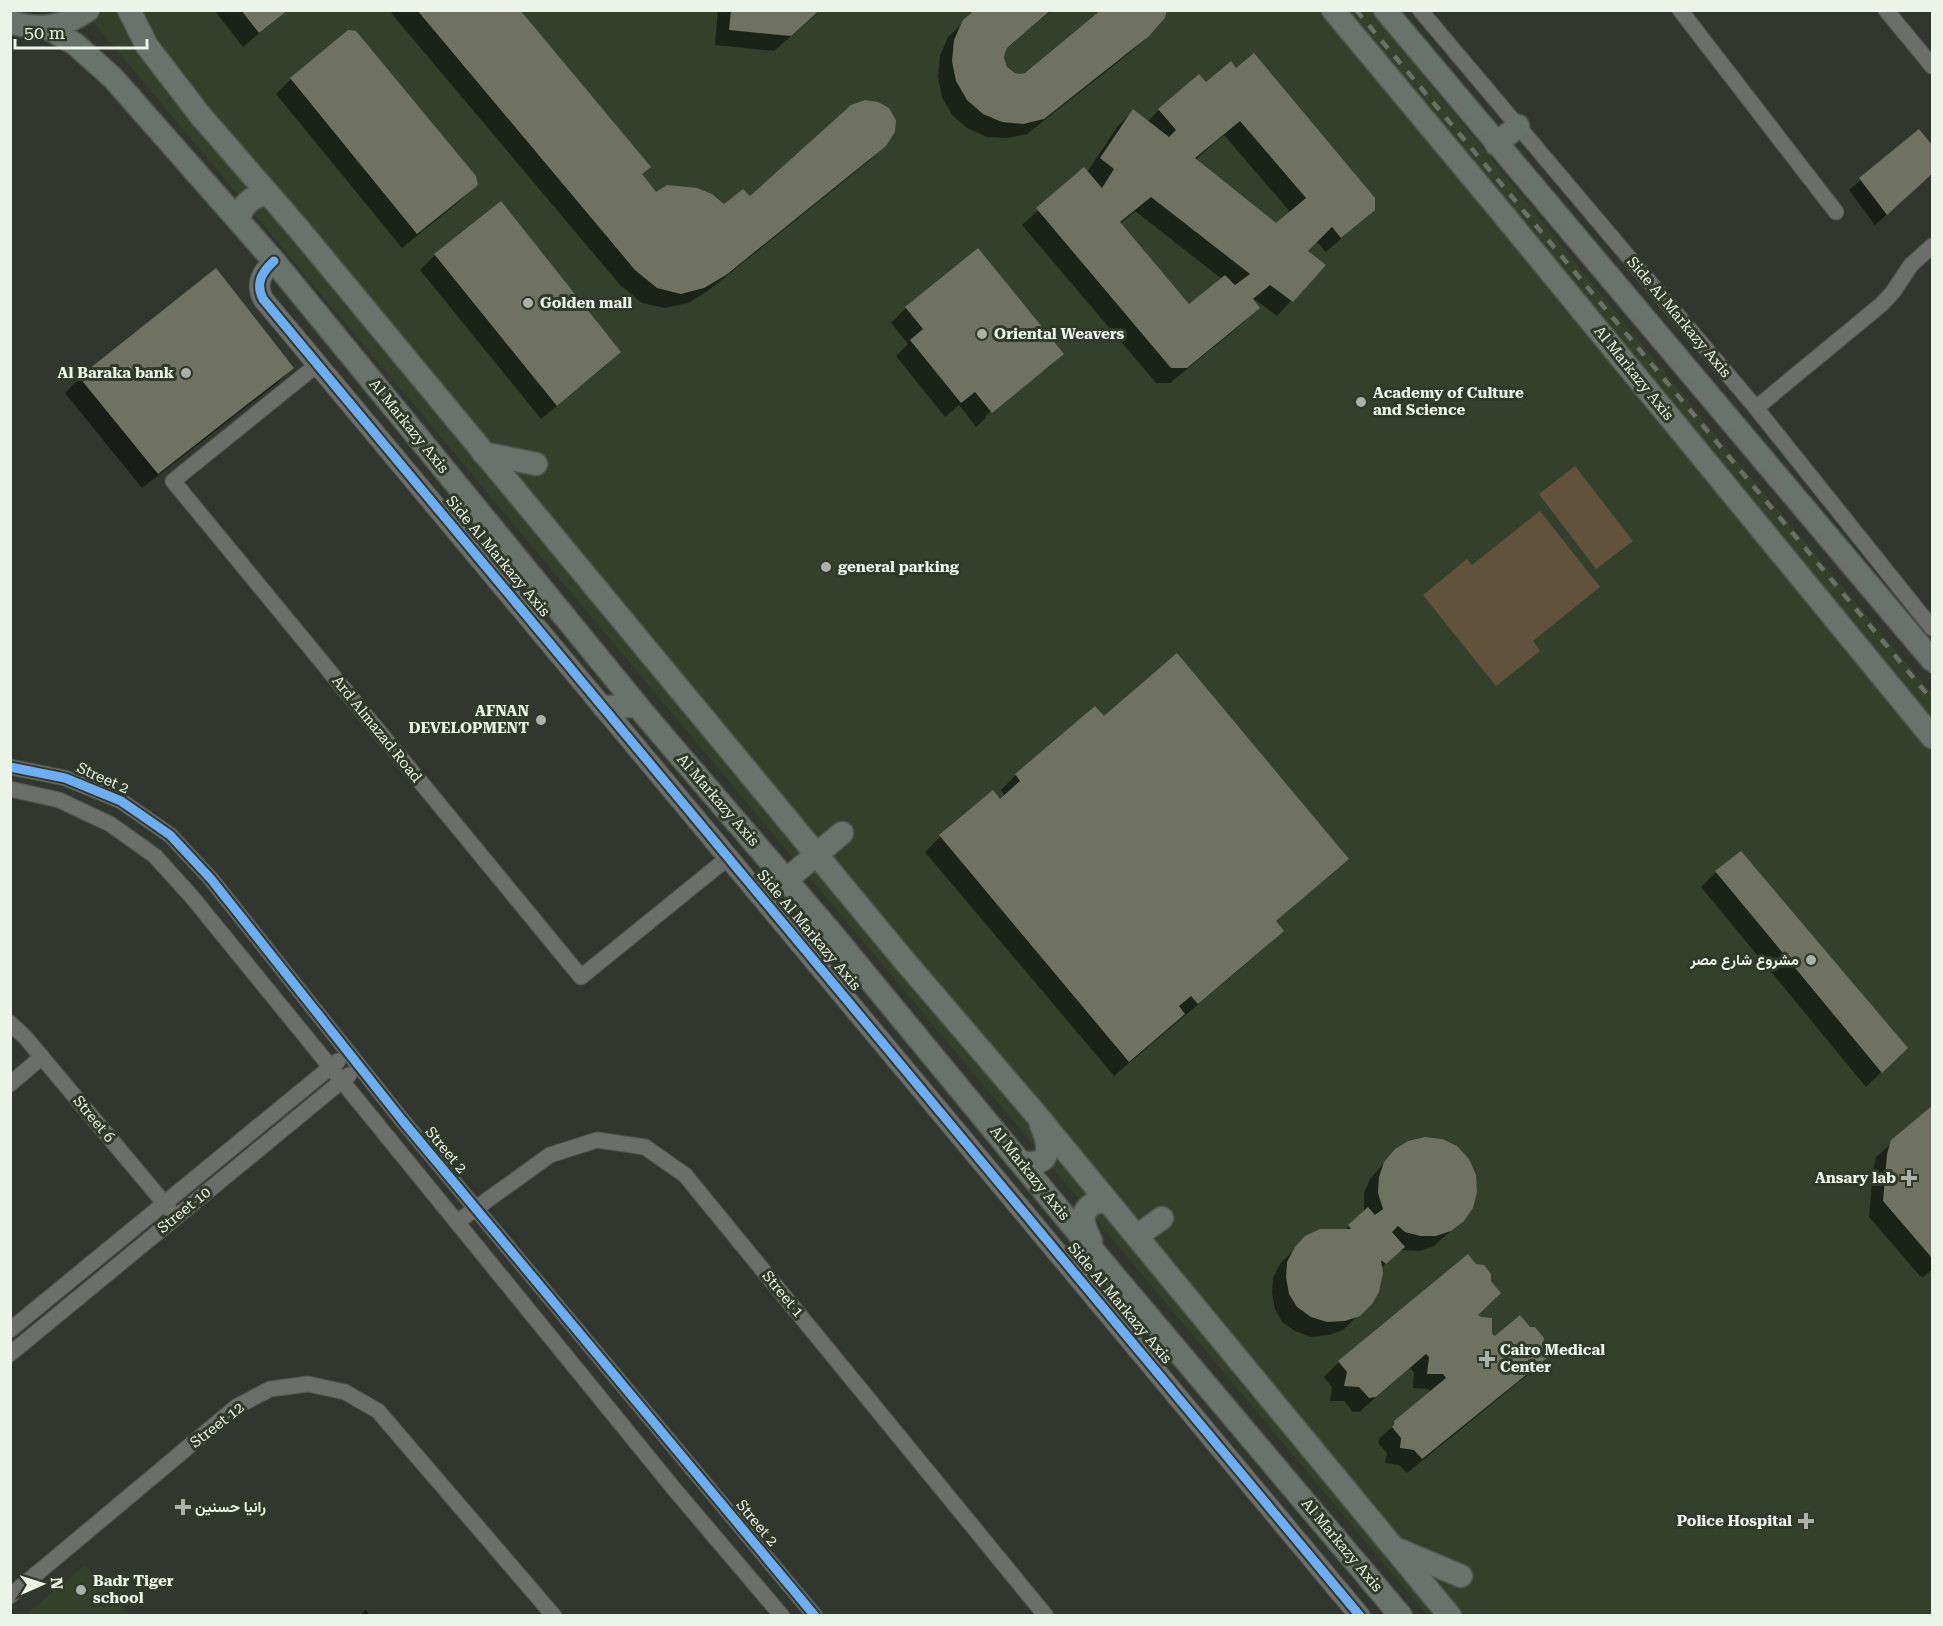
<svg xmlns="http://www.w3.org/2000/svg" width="1943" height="1626" viewBox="0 0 1943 1626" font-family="'Roboto Serif',Vazirmatn,serif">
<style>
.built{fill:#34402c}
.green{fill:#61533b}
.shadow{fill:#0007;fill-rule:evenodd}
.building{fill:#6f7163;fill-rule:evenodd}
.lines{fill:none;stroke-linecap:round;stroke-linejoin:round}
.minor-casing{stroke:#50554d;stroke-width:17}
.tertiary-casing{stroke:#50554d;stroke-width:22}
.secondary-casing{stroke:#50554d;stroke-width:25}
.minor{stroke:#6b6e69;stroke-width:15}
.tertiary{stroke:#6b6e69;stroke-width:20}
.secondary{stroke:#6a736b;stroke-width:22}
.rail{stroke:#6c706a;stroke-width:4.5;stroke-dasharray:10 10;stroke-linecap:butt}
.cycleway-casing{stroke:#30392a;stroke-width:13}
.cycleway{stroke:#6dadf4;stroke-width:9}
.poi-dot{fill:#abb1a8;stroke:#30392a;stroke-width:2}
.labels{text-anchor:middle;stroke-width:6;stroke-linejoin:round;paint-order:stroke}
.poi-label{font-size:15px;font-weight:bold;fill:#ecf3e9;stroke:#30392a;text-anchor:start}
.street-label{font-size:15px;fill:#ecf3e9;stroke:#30392a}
</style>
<rect width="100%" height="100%" fill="#31362e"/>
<!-- built -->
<g class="built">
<path d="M84 11H1371L1723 444 1932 693V1615H1427Z"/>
<path d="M85 1565 129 1615H25Z"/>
</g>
<!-- green -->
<g class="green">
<path d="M1575 466 1633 541 1596 569 1539 494Z"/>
<path d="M1540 511 1600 587 1533 641 1540 651 1496 686 1423 595 1467 559 1472 565Z"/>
</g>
<!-- shadow -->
<g class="shadow">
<path d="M214 10H287L243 47Z"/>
<path d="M394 10H518L656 194 724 206 750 198 885 145 869 161 709 290 688 303 665 308 642 303 620 285 391 13Z"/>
<path d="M718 10H821L774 51 715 45Z"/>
<path d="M977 10H1052L1005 50 1003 58 1006 68 1015 75H1026L1148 35 1132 51 1027 134 1007 138 987 137 967 128 952 115 942 97 938 77 940 56 948 37Z"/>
<path d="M349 32 476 184 461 200 402 248 276 94 291 79Z"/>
<path d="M1206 84 1374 209 1326 252 1316 241 1306 251 1324 265 1277 316 1254 299 1252 301 1258 308 1243 323 1170 383H1156L1022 225 1084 169 1087 172 1118 126 1133 111 1147 122 1159 110ZM1224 135 1291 213 1276 225 1195 160ZM1135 211 1222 279 1189 306 1120 224Z"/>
<path d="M1919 131 1932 147V174L1875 225 1849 190Z"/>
<path d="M500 203 619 352 604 367 541 419 420 270 435 255Z"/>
<path d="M906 308 1062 354 1048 368V365L985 416 986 418 976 427 959 405 945 417 896 356 908 344 891 323Z"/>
<path d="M292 368 277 383 142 488 65 393 80 378Z"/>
<path d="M1095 708 1103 718 1347 859 1275 922 1282 931 1267 946 1114 1076 925 852 940 837 1000 801 1005 796 1001 790 1016 775Z"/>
<path d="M1716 872 1906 1048 1866 1087 1701 887Z"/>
<path d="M1932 1108V1270L1923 1277 1920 1276 1869 1217 1873 1170 1876 1157Z"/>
<path d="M1395 1150 1463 1220 1434 1246 1420 1251 1400 1250 1380 1269 1371 1303 1343 1330 1329 1335 1311 1337 1295 1331 1282 1322 1275 1309 1272 1293 1273 1278 1280 1264 1306 1238 1344 1231 1364 1212V1193L1370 1179Z"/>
<path d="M1476 1315 1491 1335 1495 1338 1542 1344 1550 1354 1535 1369 1407 1473 1399 1465 1385 1463 1387 1453 1378 1443 1380 1438 1431 1392 1428 1389 1413 1388 1414 1372 1410 1368 1359 1412H1353L1344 1401H1330L1332 1387 1324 1377 1339 1362Z"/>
<path d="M366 1610 370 1616H360Z"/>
</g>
<!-- building -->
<g class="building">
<path d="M241 10H288L259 33Z"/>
<path d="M417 10H520L651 167 642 174 656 192 667 185 697 188 712 194 724 204 743 189 750 196 851 105 865 100 878 102 889 108 896 120 895 132 886 146 726 275 704 288 681 294 657 288 635 270Z"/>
<path d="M731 10H820L791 36 729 30Z"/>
<path d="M975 10H1051L1007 48 1005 53 1004 58 1007 67 1015 73 1020 74 1025 73 1101 10H1167L1165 18 1149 36 1044 119 1023 124 1002 122 983 114 967 100 956 81 952 61 954 40 963 20Z"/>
<path d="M348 30 356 31 476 176 478 185 417 234 290 78Z"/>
<path d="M1254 53 1375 198V210L1341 238 1332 227 1308 251 1326 265 1293 302 1270 285 1253 299 1260 308 1187 368H1171L1036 208 1084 167 1102 188 1114 169 1100 158 1133 109 1169 137 1176 130 1158 109 1199 74 1206 82 1231 61 1236 68ZM1240 121 1306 198 1276 223 1195 158ZM1151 197 1250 274 1235 285 1225 275 1189 304 1120 222Z"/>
<path d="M1919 129 1932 145V174L1887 215 1859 178Z"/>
<path d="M501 201 621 352 557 406 434 254Z"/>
<path d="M978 248 1064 354 992 413 975 392 961 403 910 340 923 329 905 307Z"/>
<path d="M216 268 294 368 158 474 79 377Z"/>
<path d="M1177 653 1349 859 1276 921 1284 931 1198 1004 1191 996 1179 1006 1185 1014 1129 1062 939 835 993 790 1000 799 1020 781 1015 774 1095 706 1104 716Z"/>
<path d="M1741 851 1908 1048 1882 1073 1715 871Z"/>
<path d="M1932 1106V1258L1883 1201 1887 1154 1891 1140Z"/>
<path d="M1425 1137 1442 1139 1457 1146 1469 1159 1476 1175 1477 1192 1473 1208 1464 1221 1451 1231 1436 1236H1420L1405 1232 1398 1226 1392 1232 1405 1247 1386 1264 1381 1260 1383 1273 1379 1292 1372 1304 1360 1316 1345 1321 1327 1322 1311 1317 1297 1307 1289 1294 1286 1277 1287 1262 1295 1247 1305 1236 1320 1229H1351L1348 1225 1368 1207 1375 1215 1383 1209 1378 1193 1379 1177 1384 1162 1395 1149 1408 1141Z"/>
<path d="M1468 1254 1476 1264 1484 1265 1491 1274V1281L1501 1293 1478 1315 1481 1317 1492 1318V1334L1495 1336 1520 1315 1530 1327H1535L1544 1338 1543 1344 1552 1354 1422 1459 1414 1450 1400 1448 1401 1438 1392 1427 1394 1425V1421L1446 1378 1443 1374H1427L1429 1357 1426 1354 1376 1397 1369 1398 1359 1387 1344 1386 1347 1372 1338 1361Z"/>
</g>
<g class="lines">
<!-- minor casing -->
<g class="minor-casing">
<g id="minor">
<path d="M1420 10 1756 408 1932 628"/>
<path d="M1680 10 1836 212"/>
<path d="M1886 10 1932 66"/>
<path d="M318 364 173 481 581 977 729 857"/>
<path d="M1756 408 1882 304 1893 292 1911 265 1932 246"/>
<path d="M10 767 65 778 121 801 170 835 211 879 402 1120 815 1616"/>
<path d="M10 789 59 800 110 824 155 856 192 897 675 1490 782 1616"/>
<path d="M10 1023 25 1037 170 1210"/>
<path d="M10 1084 42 1057"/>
<path d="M457 1222 550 1155 597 1140 645 1147 685 1175 1046 1616"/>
<path d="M10 1330 338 1061"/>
<path d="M10 1354 349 1075"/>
<path d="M10 1596 236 1407 270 1389 308 1384 345 1392 378 1411 554 1616"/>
</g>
</g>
<!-- tertiary casing -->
<g class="tertiary-casing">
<path id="tertiary" d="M274 261C262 272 255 283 263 299L1360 1616"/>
</g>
<!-- secondary casing -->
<g class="secondary-casing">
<g id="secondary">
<path d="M129 10 147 46 200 115 298 228 903 959 1034 1112 1450 1616"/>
<path d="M1333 10 1503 214 1932 737"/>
<path d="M1385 10 1932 660"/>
<path d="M10 22C38 31 65 27 88 10"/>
<path d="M46 27 75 44 113 78 274 261 645 715 829 930 1095 1253 1401 1616"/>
<path d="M1496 144 1518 126"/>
<path d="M239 220C242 204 252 196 268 194"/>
<path d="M483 453 536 464"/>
<path d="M604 707 637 706"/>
<path d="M786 880 842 833"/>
<path d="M1022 1162C1053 1168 1050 1145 1041 1125"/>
<path d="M1137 1236 1162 1218"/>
<path d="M1091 1241C1088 1235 1085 1229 1084 1223 1081 1208 1095 1199 1108 1203"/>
<path d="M1399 1550 1461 1576"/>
</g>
</g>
<!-- minor -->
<use href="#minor" class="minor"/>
<!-- tertiary -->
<use href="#tertiary" class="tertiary"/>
<!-- secondary -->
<use href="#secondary" class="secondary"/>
<!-- rail -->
<g class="rail">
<path d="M1356 10 1932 700"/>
<path d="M1379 10 1932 672"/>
</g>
<!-- cycleway casing -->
<g class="cycleway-casing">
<g id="cycleway">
<path d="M274 261C262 272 255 283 263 299L1360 1616"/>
<path d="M10 767 65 778 121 801 170 835 211 879 402 1120 815 1616"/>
</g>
</g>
<!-- cycleway -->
<use href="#cycleway" class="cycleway"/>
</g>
<!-- markers -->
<g class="poi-dot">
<circle cx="528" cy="303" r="6"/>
<circle cx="982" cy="334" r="6"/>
<circle cx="186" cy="373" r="6"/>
<circle cx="1361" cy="402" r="6"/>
<circle cx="826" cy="567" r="6"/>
<circle cx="541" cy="720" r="6"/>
<circle cx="1811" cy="960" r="6"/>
<path d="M1906 1169h6v6h6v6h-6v6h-6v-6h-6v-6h6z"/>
<path d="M1484 1350h6v6h6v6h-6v6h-6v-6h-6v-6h6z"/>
<path d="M180 1498h6v6h6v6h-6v6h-6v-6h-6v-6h6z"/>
<path d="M1803 1512h6v6h6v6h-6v6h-6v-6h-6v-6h6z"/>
<circle cx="81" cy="1590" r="6"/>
</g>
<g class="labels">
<!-- poi labels -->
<g class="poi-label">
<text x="540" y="308">Golden mall</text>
<text x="994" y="339">Oriental Weavers</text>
<text x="174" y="378" text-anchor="end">Al Baraka bank</text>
<text x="1373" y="398">Academy of Culture<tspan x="1373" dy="17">and Science</tspan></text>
<text x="838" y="572">general parking</text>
<text x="529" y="716" text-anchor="end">AFNAN<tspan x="529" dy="17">DEVELOPMENT</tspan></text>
<text x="1799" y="965" text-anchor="end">مشروع شارع مصر</text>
<text x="1896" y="1183" text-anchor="end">Ansary lab</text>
<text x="1500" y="1355">Cairo Medical<tspan x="1500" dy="17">Center</tspan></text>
<text x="195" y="1512">رانيا حسنين</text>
<text x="1792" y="1526" text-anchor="end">Police Hospital</text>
<text x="93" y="1586">Badr Tiger<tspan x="93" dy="17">school</tspan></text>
</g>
<!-- street labels -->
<g class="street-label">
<text transform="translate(1679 317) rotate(50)" y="5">Side Al Markazy Axis</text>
<text transform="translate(1634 373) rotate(51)" y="5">Al Markazy Axis</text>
<text transform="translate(409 426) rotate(51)" y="5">Al Markazy Axis</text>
<text transform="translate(498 556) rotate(50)" y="5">Side Al Markazy Axis</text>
<text transform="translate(377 729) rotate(51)" y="5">Ard Almazad Road</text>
<text transform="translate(103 778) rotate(24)" y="5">Street 2</text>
<text transform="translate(718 800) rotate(49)" y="5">Al Markazy Axis</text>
<text transform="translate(809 930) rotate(50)" y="5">Side Al Markazy Axis</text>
<text transform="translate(94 1119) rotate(50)" y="5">Street 6</text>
<text transform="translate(446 1150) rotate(50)" y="5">Street 2</text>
<text transform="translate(1030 1173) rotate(51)" y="5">Al Markazy Axis</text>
<text transform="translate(184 1210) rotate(-39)" y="5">Street 10</text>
<text transform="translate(783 1294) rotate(50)" y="5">Street 1</text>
<text transform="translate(1120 1303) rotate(50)" y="5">Side Al Markazy Axis</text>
<text transform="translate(217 1425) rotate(-38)" y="5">Street 12</text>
<text transform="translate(757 1523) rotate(50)" y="5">Street 2</text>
<text transform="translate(1342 1545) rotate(50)" y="5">Al Markazy Axis</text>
</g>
</g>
<!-- border -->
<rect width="1943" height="1626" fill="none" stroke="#ecf3e9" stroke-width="24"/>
<!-- north arrow -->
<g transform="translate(42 1584) rotate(87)" stroke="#30392a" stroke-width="4.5" paint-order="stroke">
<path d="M0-4.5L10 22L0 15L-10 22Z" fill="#ecf3e9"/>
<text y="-9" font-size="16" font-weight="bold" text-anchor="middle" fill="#ecf3e9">N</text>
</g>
<!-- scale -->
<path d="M15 39v9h132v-9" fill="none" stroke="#ecf3e9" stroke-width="3"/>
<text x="24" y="39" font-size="18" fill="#ecf3e9" stroke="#30392a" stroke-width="4.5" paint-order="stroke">50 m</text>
</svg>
